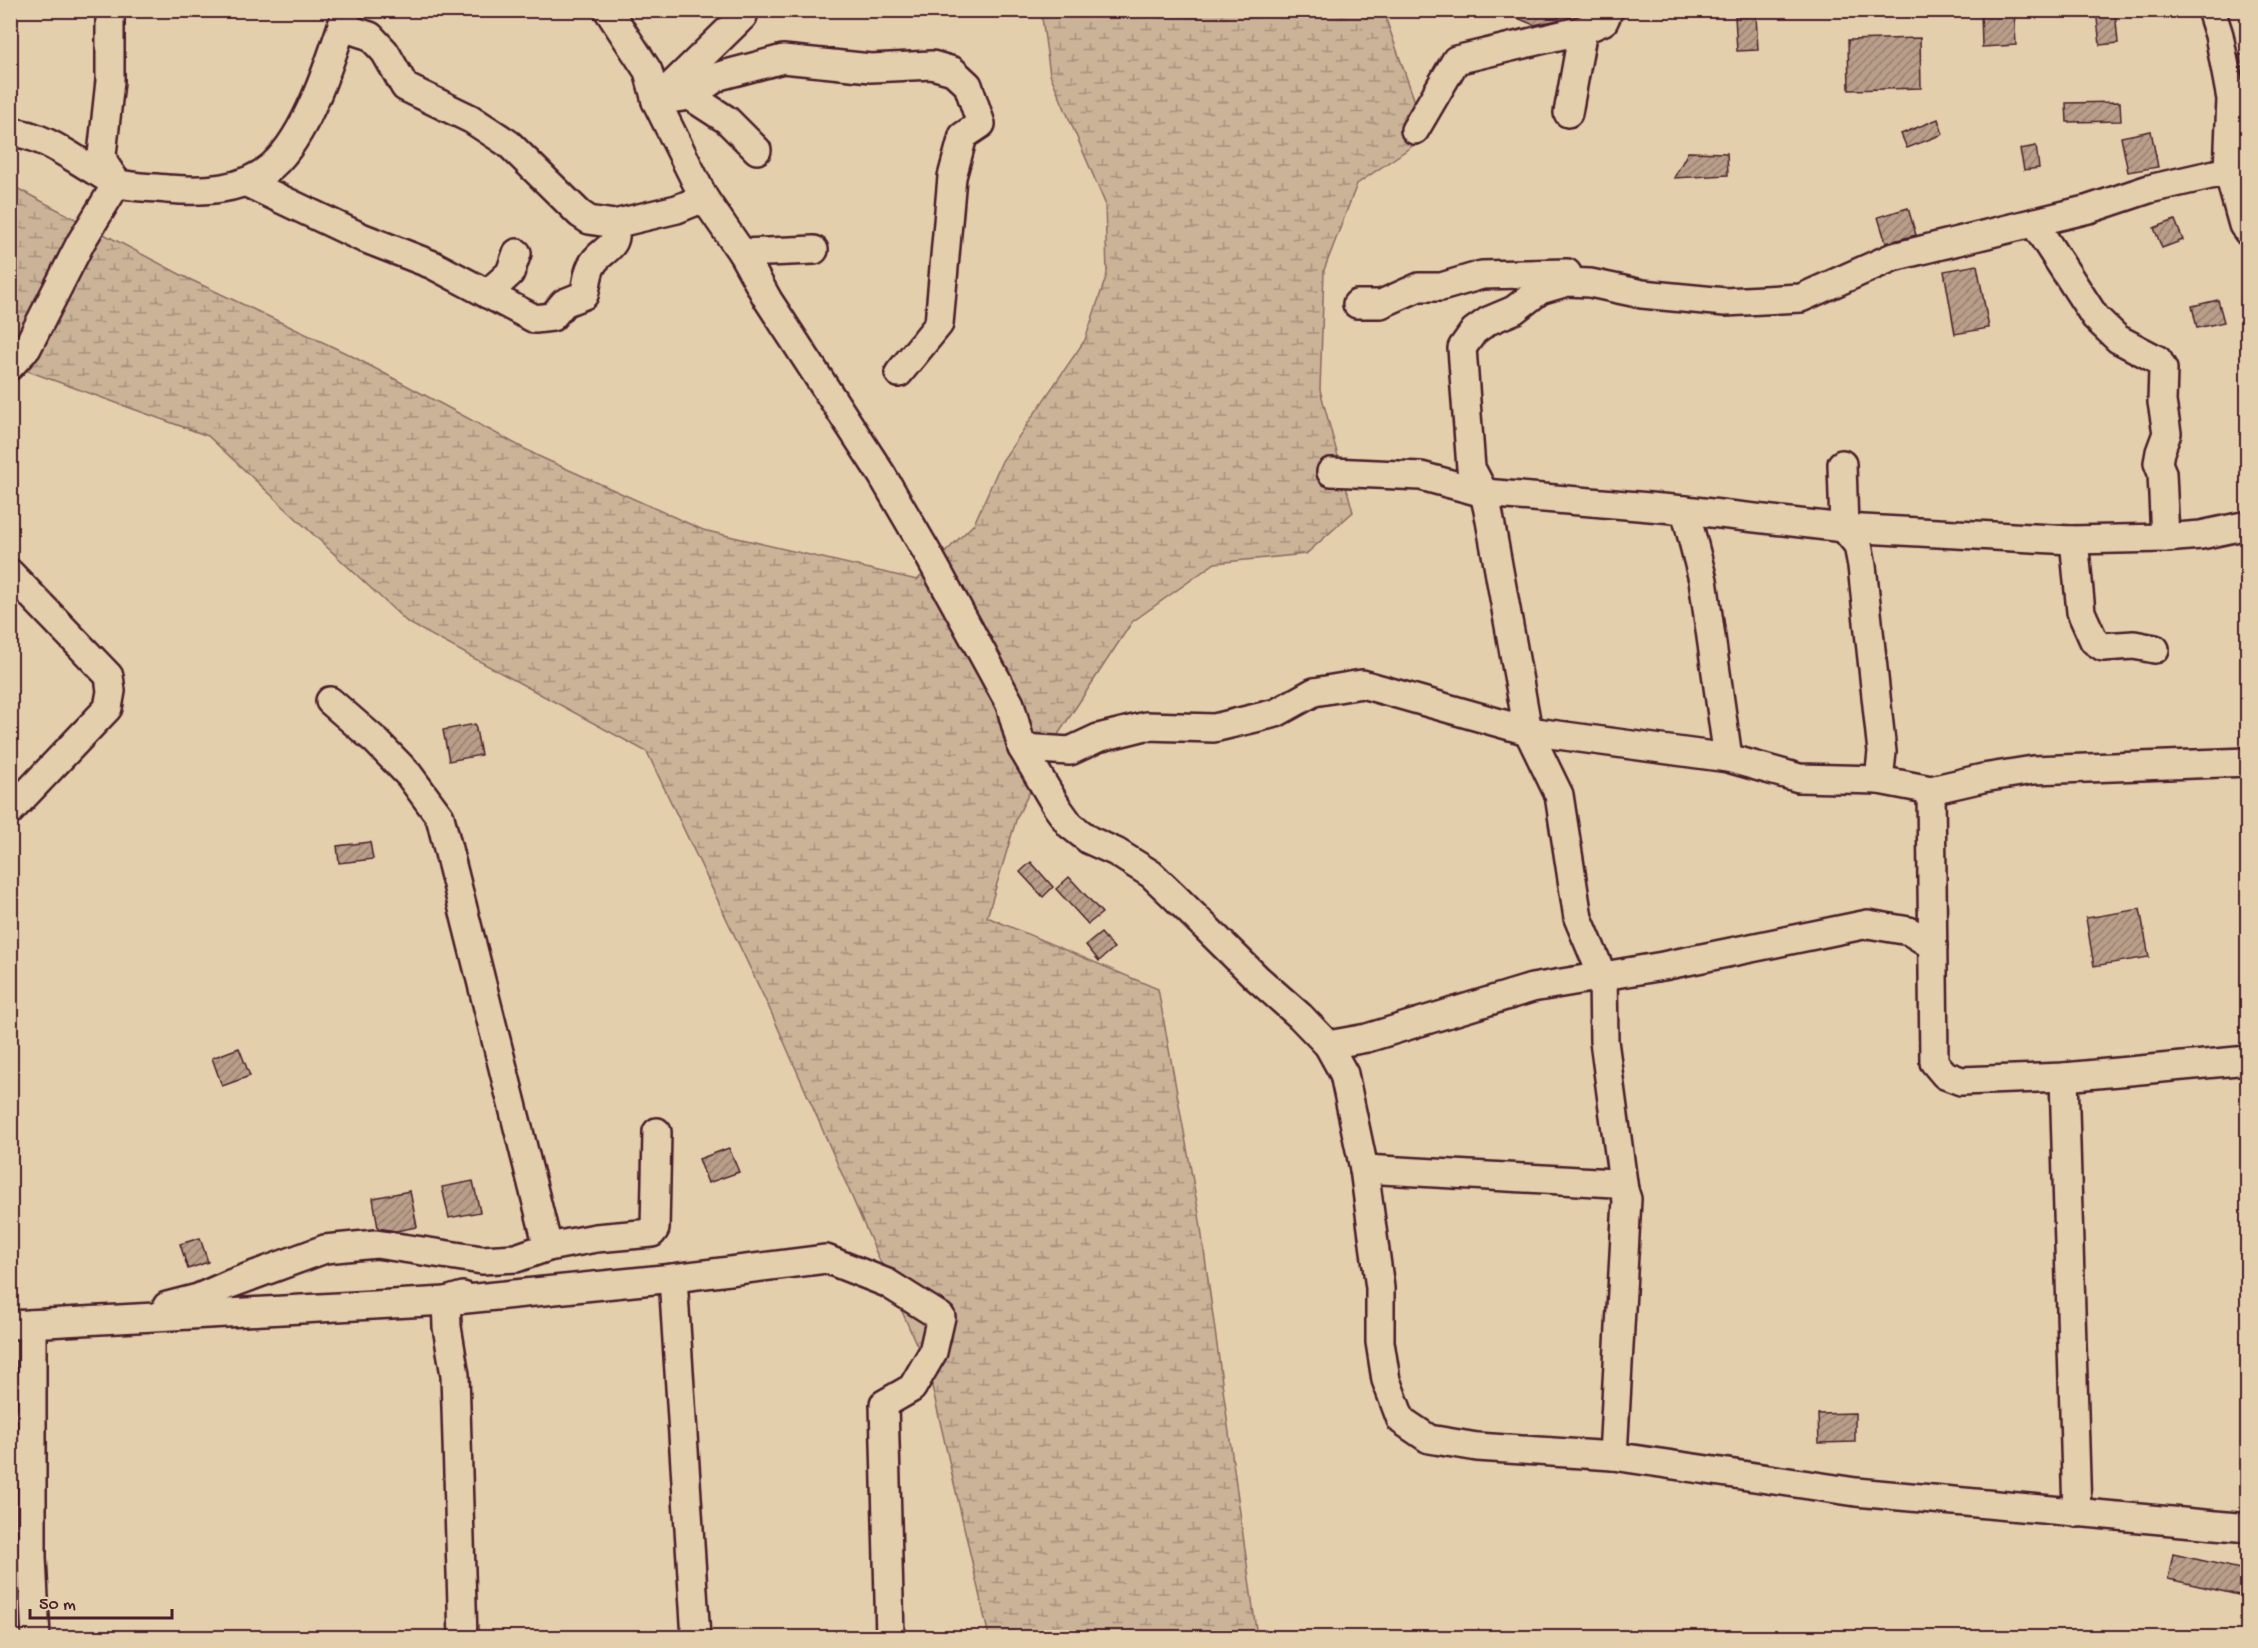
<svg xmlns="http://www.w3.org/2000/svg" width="2258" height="1648" viewBox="0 0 2258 1648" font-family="'Gochi Hand',sans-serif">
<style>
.wetland{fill:url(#wetland-marsh);stroke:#8a6962;stroke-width:1.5}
.building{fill:url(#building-hatch);stroke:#4a1f2b;stroke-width:1.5}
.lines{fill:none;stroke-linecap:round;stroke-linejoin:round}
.minor-casing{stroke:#4a1f2b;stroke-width:32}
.minor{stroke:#e4cfad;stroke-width:27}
</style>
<defs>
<pattern id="wetland-marsh" width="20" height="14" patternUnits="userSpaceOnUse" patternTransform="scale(1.5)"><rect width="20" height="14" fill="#cbb398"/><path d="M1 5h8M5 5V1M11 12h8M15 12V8" fill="none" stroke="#a7917c"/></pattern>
<pattern id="building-hatch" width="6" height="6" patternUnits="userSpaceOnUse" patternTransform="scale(1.5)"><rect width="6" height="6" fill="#b99e89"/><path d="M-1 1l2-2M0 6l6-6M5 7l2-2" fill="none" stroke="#988070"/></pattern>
</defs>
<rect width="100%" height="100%" fill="#e4cfad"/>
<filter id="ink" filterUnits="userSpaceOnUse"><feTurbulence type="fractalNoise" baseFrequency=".0167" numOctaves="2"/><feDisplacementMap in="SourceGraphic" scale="12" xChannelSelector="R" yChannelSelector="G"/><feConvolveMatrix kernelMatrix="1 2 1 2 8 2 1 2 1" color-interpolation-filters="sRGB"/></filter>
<g filter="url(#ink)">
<!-- wetland -->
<path class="wetland" d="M1041 11H1386L1387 22 1427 136 1357 184 1324 270 1320 390 1353 512 1306 554 1215 563 1132 622 1059 733 1017 817 987 917 1158 989 1199 1214 1257 1637H989L929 1373 771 1012 647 752 407 622 208 436 11 365V185L187 278 350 355 538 456 703 530 917 580 974 524 1002 461 1085 340 1107 274 1105 203 1050 74Z"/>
<!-- building -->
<g class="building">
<path d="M1499 10H1561L1558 20 1534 25Z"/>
<path d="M1981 10H2014L2016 45 1982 47Z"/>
<path d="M2096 10H2115L2118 43 2100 45Z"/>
<path d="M1756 15 1758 50 1737 51 1735 16Z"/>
<path d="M1920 38 1921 88 1849 90 1848 40Z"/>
<path d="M2247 54V98L2239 55Z"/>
<path d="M2120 102 2121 121 2067 122 2066 103Z"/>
<path d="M1938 119 1943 134 1907 148 1901 134Z"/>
<path d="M2151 131 2158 167 2128 172 2121 137Z"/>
<path d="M2036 146 2039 168 2024 170 2020 149Z"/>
<path d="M1688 152 1727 153 1728 175 1674 178Z"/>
<path d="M1908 208 1916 235 1886 243 1878 217Z"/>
<path d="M2175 220 2183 240 2162 248 2154 228Z"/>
<path d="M1977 265 1989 328 1955 334 1944 271Z"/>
<path d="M2218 300 2224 322 2197 328 2192 306Z"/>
<path d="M475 724 481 755 449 761 443 730Z"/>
<path d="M370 842 373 859 339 863 337 846Z"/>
<path d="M1031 862 1053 887 1043 897 1020 872Z"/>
<path d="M1069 877 1102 913 1088 924 1056 889Z"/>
<path d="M2140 909 2149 957 2094 966 2086 918Z"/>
<path d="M1101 933 1114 948 1099 961 1086 945Z"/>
<path d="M239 1048 250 1076 222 1086 212 1058Z"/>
<path d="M729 1148 739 1172 708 1183 699 1159Z"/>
<path d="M473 1181 480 1212 449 1218 442 1187Z"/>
<path d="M410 1191 417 1227 396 1231 378 1228 373 1198Z"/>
<path d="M200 1238 208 1262 188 1269 180 1244Z"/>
<path d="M1855 1413V1442L1819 1443 1818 1414Z"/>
<path d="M2173 1554 2245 1570 2239 1595 2168 1579Z"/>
</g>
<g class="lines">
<!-- minor casing -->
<g class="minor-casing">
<g id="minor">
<path d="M110 10V81L102 155 105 165 117 183"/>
<path d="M608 10 648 71 656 101 704 198 742 253 768 300 882 475 928 554 1010 704 1022 748 1057 807 1070 825 1089 840 1116 852 1151 874 1174 896 1257 978 1300 1016 1328 1045 1344 1074 1364 1169 1380 1288V1342L1386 1380 1401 1420 1429 1439 1477 1447 1613 1456 1856 1492 2248 1528"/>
<path d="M2211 10 2219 35 2231 99 2228 171 2243 225 2248 232"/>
<path d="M342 27 370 36 385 52 405 87 471 119 509 144 580 214 589 220 614 224 677 209 704 198"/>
<path d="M690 96 727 120 757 150"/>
<path d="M656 101 690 96 719 76 783 59 871 68 932 65 953 71 968 85 981 124 963 136 952 177 939 324 899 373"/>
<path d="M656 101 743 16V10"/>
<path d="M1568 113 1583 30 1604 21 1609 10"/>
<path d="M1415 130 1456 60 1583 30"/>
<path d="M10 132C41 134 71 157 97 172 103 175 110 181 117 183 132 188 152 187 167 189 203 192 243 191 272 166 308 135 332 56 347 10"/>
<path d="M245 182 361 237 433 265 535 319 552 317 564 303 584 295C587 286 587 275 591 267 599 248 621 251 614 224"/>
<path d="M2034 223 2095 317 2118 339 2158 360 2163 369 2162 402 2167 433 2160 452 2158 463 2162 473 2165 538"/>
<path d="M742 253 814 250"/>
<path d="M487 294 510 273 517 253"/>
<path d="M1357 304H1381L1419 287H1441L1482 275 1567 273"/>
<path d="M10 366 27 348 81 242 117 183"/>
<path d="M1842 464 1844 528 1858 545 1862 566 1882 752 1879 780"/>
<path d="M1331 472 1421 476 1484 493 1685 510 1844 528 2071 540 2165 538 2201 535 2248 525"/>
<path d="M1685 510 1703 580 1728 758"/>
<path d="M2071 540 2075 550 2081 612 2094 641 2103 647 2134 645 2155 649"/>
<path d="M10 573 109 676 111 691 108 708 10 811"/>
<path d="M330 701 376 741 409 775 440 817 548 1247"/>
<path d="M1022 748 1070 751 1098 738 1146 726 1214 728 1276 713 1314 692 1362 684 1528 731 1728 758 1799 778 1879 780 1931 790 1983 778 2033 770 2248 762"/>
<path d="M1931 790 1934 1062 1945 1075 1961 1081 2064 1077 2248 1060"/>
<path d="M1328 1045 1367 1038 1532 988 1663 966 1868 924 1909 931 1933 946"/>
<path d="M2064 1077 2077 1513"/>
<path d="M1364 1169 1614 1183 1624 1190 1627 1199 1613 1456"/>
<path d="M1624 1190 1604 1041 1603 977 1578 918 1559 795 1528 731 1489 515 1484 493 1471 468 1462 348 1474 331 1488 321 1514 310 1540 290 1567 282 1590 283 1642 294 1725 302 1801 298 1893 257 2089 209 2149 189 2228 171"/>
<path d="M673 1278 696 1638"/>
<path d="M463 1296 446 1301 447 1327 455 1375 463 1638"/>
<path d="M167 1306 198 1298 230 1284 325 1249 376 1244 482 1260 516 1258 548 1247 596 1238 652 1233 655 1229 657 1132"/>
<path d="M32 1324V1557L36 1638"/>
<path d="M10 1325 446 1301 673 1278 826 1259 887 1283 941 1317 933 1352 912 1388 884 1404 890 1638"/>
</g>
</g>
<!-- minor -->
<use href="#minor" class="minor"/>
</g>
</g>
<!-- margin -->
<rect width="2258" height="1648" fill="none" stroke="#e4cfad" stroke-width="36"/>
<rect x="18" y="18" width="2222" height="1612" fill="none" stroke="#4a1f2b" stroke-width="2" filter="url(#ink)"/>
<!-- scale -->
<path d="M30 1609v9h142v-9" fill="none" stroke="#4a1f2b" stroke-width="3"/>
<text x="39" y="1609" font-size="18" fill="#4a1f2b" stroke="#e4cfad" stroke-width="4.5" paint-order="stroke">50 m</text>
</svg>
